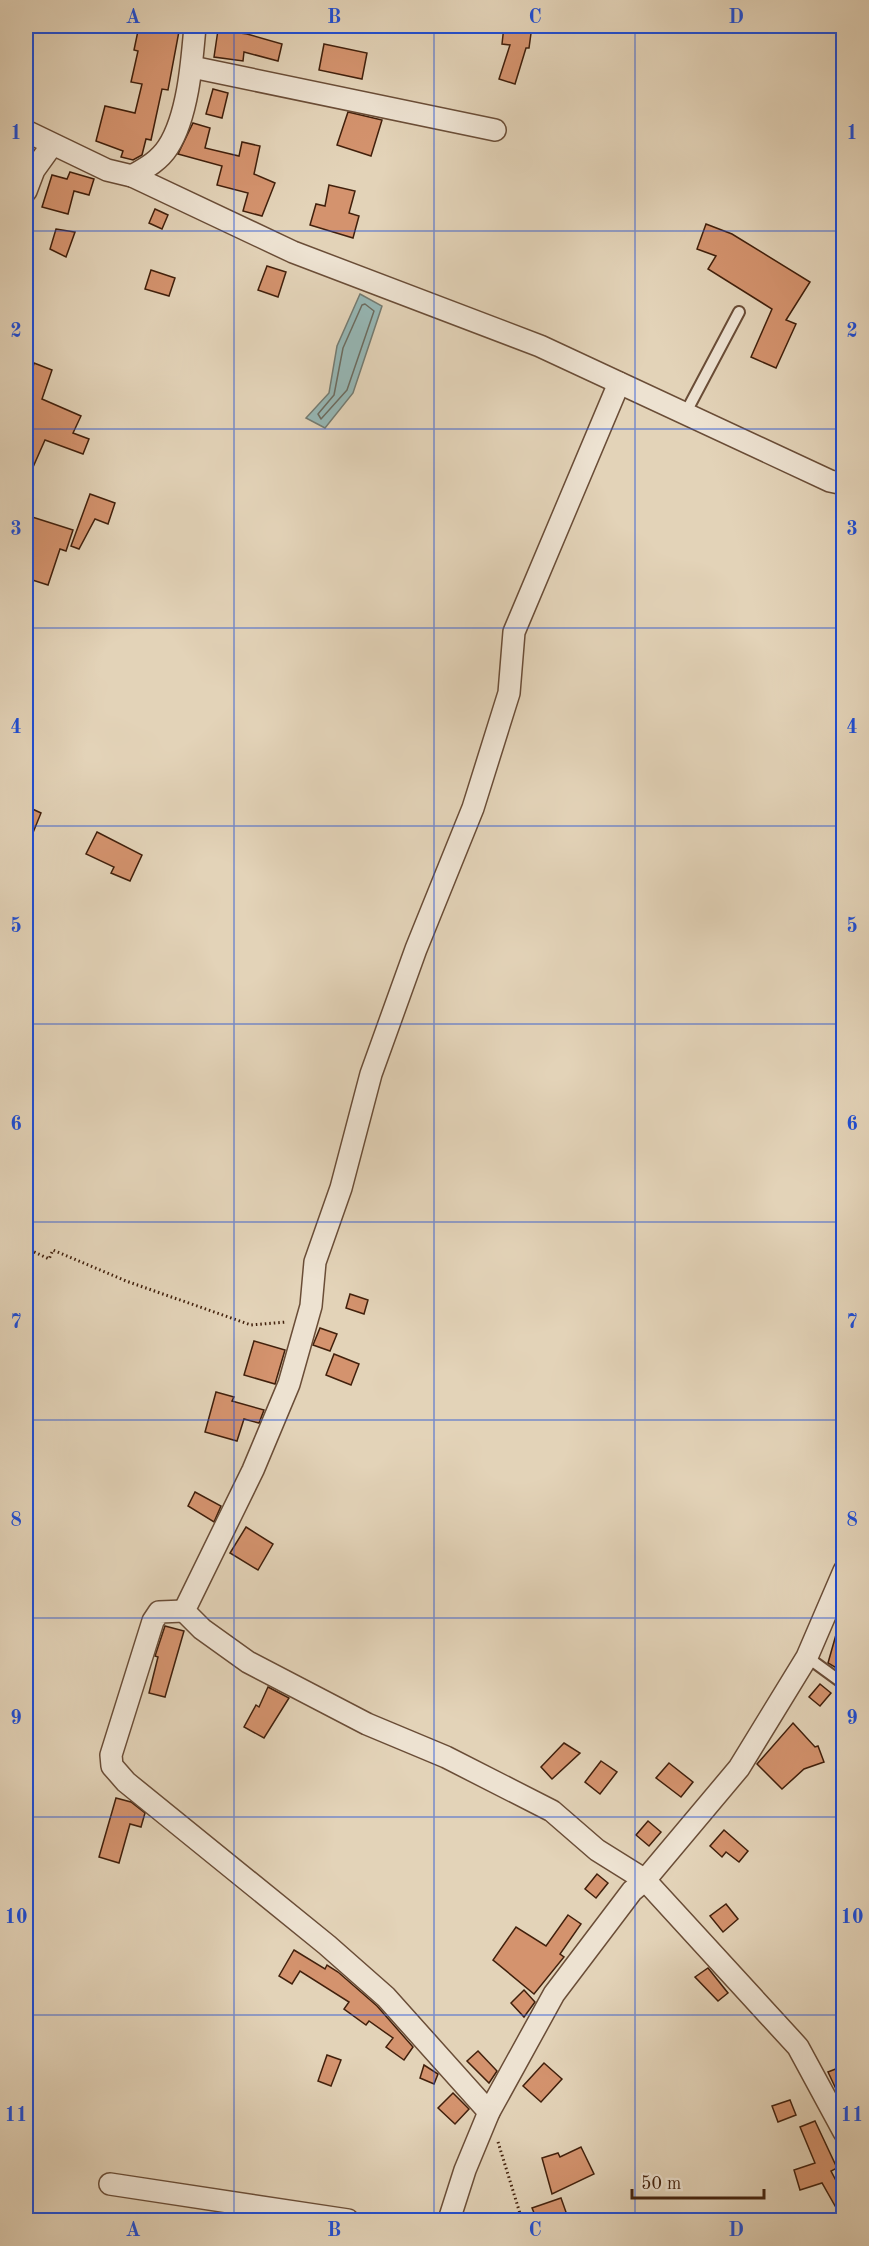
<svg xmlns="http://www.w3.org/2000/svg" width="869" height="2246" viewBox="0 0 869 2246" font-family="'Old Standard TT',serif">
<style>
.water{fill:#96b7b5;stroke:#747b71;stroke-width:1.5}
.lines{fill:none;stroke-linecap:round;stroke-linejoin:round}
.shore{stroke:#6c6c60;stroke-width:1.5}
.building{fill:#d4936e;stroke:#41200c;stroke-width:1.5}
.lane-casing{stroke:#6a4d37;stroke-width:14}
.street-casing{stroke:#6a4d37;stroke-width:24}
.path{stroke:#41200c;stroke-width:3;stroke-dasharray:1.5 3;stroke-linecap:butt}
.lane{stroke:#ede2d1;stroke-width:10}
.street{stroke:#ede2d1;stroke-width:21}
.grid{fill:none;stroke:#1d4ed8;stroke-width:1.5;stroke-opacity:0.55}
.neatline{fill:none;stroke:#1d4ed8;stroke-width:2}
.grid-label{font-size:20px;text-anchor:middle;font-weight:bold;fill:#1d4ed8}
</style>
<rect width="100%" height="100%" fill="#e3d3b8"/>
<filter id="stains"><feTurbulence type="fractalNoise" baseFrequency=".00333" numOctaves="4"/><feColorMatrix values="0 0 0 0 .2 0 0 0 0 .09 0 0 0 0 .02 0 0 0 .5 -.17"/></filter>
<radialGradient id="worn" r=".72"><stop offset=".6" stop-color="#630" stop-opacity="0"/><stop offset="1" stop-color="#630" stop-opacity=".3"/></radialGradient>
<!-- water -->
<path class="water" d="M360 294 382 306 353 393 325 428 306 418 329 393 337 346Z"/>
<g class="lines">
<!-- shore -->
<path class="shore" d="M365 304 374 311 347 390 321 419 318 414 334 395 343 348 362 305Z"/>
</g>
<!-- building -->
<g class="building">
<path d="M139 26H180L168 90 162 89 151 140 146 139 142 155 133 160 121 157 123 151 96 141 105 106 135 113 142 84 131 82 138 51 134 50Z"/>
<path d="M504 26H532L529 48H526L515 84 499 79 510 45 502 44Z"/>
<path d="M218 30 247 34 282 44 278 61 244 52 243 61 214 57Z"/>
<path d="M324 44 367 53 362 79 319 70Z"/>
<path d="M213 89 228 93 222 118 206 114Z"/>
<path d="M348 112 382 120 371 156 337 145Z"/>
<path d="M193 123 210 128 205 148 239 156 242 142 260 146 254 174 275 183 262 216 243 211 248 193 217 185 222 166 178 154Z"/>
<path d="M70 172 94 179 89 195 74 191 68 214 42 207 52 175 67 179Z"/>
<path d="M329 185 355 191 349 213 359 216 353 238 310 225 316 204 325 206Z"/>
<path d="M155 209 168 215 162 229 149 223Z"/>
<path d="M706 224 732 234 810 282 786 320 796 324 776 368 751 357 772 309 708 269 716 256 697 249Z"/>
<path d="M56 229 75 232 66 257 50 249Z"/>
<path d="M267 266 286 272 278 297 258 290Z"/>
<path d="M151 270 175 278 169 296 145 289Z"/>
<path d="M34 363 52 370 42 399 81 416 73 433 89 439 83 454 45 440 26 483V394Z"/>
<path d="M90 494 115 503 108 524 95 519 79 549 71 546Z"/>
<path d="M29 516 73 530 66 551 60 549 48 585 26 578V526Z"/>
<path d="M26 806 41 813 26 850Z"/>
<path d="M97 832 142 855 130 881 111 873 114 867 86 854Z"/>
<path d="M350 1294 368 1300 364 1314 346 1308Z"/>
<path d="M320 1328 337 1334 330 1351 313 1345Z"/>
<path d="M254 1341 285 1350 275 1384 244 1375Z"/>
<path d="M334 1354 359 1364 351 1385 326 1375Z"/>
<path d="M216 1392 234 1397 232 1401 264 1410 259 1423 244 1419 237 1441 205 1432Z"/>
<path d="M195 1492 221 1506 214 1522 188 1506Z"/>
<path d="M246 1527 273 1544 258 1570 230 1553Z"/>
<path d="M839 1624H843V1672L828 1663Z"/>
<path d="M165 1626 184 1631 165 1697 149 1693 158 1657 155 1656Z"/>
<path d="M820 1684 831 1693 820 1706 809 1697Z"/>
<path d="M268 1687 289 1698 264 1738 244 1727 256 1705 259 1707Z"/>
<path d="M793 1723 815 1747 818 1746 824 1762 804 1769 782 1789 757 1764Z"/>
<path d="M564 1743 580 1753 552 1779 541 1767Z"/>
<path d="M601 1761 617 1772 600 1794 585 1782Z"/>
<path d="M669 1763 693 1782 681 1797 656 1778Z"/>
<path d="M116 1798 131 1802 145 1813 141 1827 130 1824 119 1863 99 1857Z"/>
<path d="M648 1821 661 1832 649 1846 636 1835Z"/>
<path d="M724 1830 748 1851 739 1862 726 1852 722 1857 710 1846Z"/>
<path d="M597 1874 608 1883 596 1898 585 1889Z"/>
<path d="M726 1904 738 1919 723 1932 710 1916Z"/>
<path d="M568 1915 581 1924 560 1954 564 1957 534 1994 493 1960 516 1927 546 1946Z"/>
<path d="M294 1950 325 1969 327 1965 338 1972 377 2006 413 2047 404 2060 386 2047 393 2038 369 2021 366 2025 344 2009 349 2002 300 1971 292 1984 279 1976Z"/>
<path d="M708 1968 728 1993 718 2001 695 1977Z"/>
<path d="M524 1990 535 2002 524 2017 511 2003Z"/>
<path d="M478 2051 497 2071 489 2083 467 2061Z"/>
<path d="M327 2055 341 2060 331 2086 318 2081Z"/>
<path d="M544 2063 562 2079 541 2102 523 2086Z"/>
<path d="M424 2065 438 2074 434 2084 420 2078Z"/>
<path d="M843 2066V2104L828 2072Z"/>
<path d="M453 2093 469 2109 455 2124 438 2108Z"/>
<path d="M790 2100 796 2115 778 2122 772 2106Z"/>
<path d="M815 2121 837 2168 831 2171 843 2194V2220L822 2183 800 2190 794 2170 815 2163 800 2127Z"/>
<path d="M581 2147 594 2174 552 2194 542 2158 558 2153 560 2157Z"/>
<path d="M561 2198 567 2215 550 2220H537L532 2208Z"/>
</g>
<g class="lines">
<!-- lane casing -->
<g class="lane-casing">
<g id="lane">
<path d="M685 414 739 312"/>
<path d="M807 1657 844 1684"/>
</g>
</g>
<!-- street casing -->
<g class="street-casing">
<g id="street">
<path d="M192 67 495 130"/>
<path d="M26 131 107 170 132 176C146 168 159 161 168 147 188 116 192 62 195 26"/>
<path d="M132 176 293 252 540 346 830 481 844 484"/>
<path d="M26 191 34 170 52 145"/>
<path d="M619 383 514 632 509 693 473 808 416 949 371 1074 341 1188 315 1262 311 1306 289 1384 253 1470 184 1611 202 1629 248 1662 367 1724 446 1757 552 1811 597 1850 645 1880 798 2047 844 2132"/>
<path d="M184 1611 159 1612 153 1621 111 1755 112 1766 126 1782 327 1945 386 1997 489 2112"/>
<path d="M110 2184 348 2220"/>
<path d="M449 2220 465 2170 489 2112 554 1994 632 1891 645 1880 739 1768 807 1657 844 1571"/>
</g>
</g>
<!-- path -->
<g class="path">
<path d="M26 1248 49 1259 53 1250 126 1281 251 1325 287 1322"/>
<path d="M498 2142 522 2220"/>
</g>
<!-- lane -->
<use href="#lane" class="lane"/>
<!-- street -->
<use href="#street" class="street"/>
</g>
<!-- grid -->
<path class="grid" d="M234 26V2220M434 26V2220M635 26V2220M26 231H844M26 429H844M26 628H844M26 826H844M26 1024H844M26 1222H844M26 1420H844M26 1618H844M26 1817H844M26 2015H844"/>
<!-- margin -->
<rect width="869" height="2246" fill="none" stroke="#e3d3b8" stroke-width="66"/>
<!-- scale -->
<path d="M632 2189v9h132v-9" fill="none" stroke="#41200c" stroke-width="3"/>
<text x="641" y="2189" font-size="18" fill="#41200c" stroke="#ede2d1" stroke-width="4.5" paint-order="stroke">50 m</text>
<rect x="33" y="33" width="803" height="2180" class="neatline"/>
<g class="grid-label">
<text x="133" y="23">A</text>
<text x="334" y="23">B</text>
<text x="535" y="23">C</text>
<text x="736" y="23">D</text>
<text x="16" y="139">1</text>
<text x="852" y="139">1</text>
<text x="16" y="337">2</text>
<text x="852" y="337">2</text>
<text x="16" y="535">3</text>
<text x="852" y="535">3</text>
<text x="16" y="733">4</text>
<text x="852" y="733">4</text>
<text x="16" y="932">5</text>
<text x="852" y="932">5</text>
<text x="16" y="1130">6</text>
<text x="852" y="1130">6</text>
<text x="16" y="1328">7</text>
<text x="852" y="1328">7</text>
<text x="16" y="1526">8</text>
<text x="852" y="1526">8</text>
<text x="16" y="1724">9</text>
<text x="852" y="1724">9</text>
<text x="16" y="1923">10</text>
<text x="852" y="1923">10</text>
<text x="16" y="2121">11</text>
<text x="852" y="2121">11</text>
<text x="133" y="2236">A</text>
<text x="334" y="2236">B</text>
<text x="535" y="2236">C</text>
<text x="736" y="2236">D</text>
</g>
<rect width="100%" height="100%" filter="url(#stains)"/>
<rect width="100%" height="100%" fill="url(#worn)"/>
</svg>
